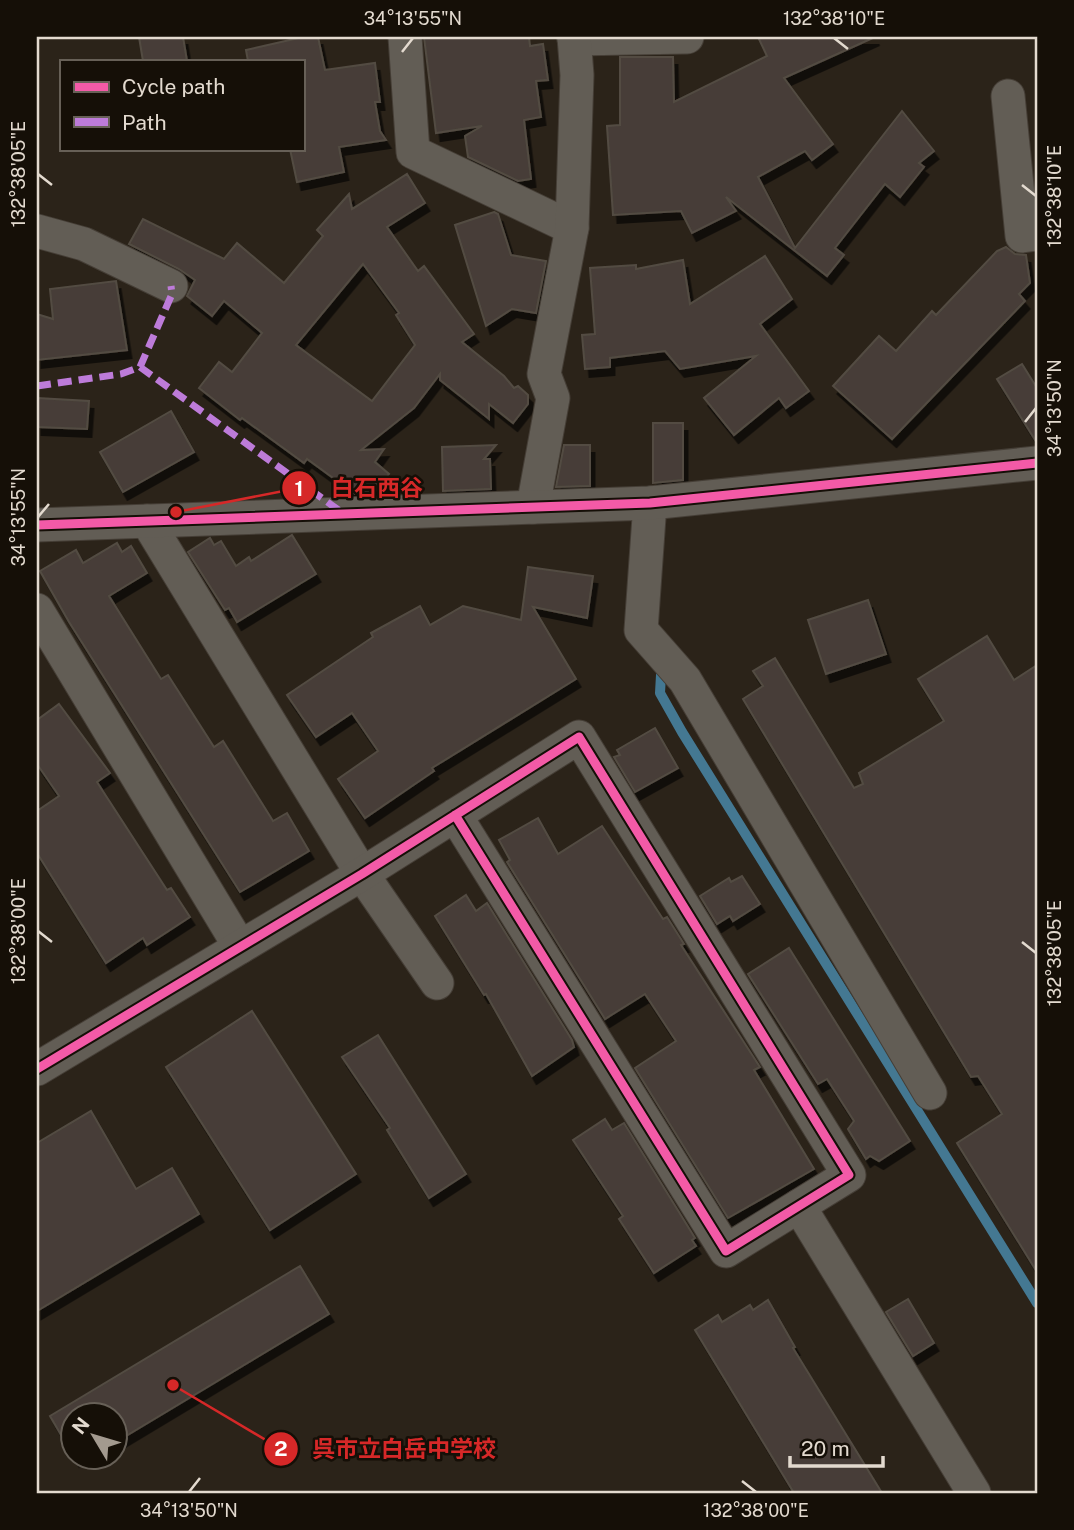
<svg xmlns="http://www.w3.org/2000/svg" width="1074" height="1530" viewBox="0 0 1074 1530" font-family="'Public Sans','Noto Sans JP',sans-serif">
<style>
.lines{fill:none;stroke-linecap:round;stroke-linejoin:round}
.stream{stroke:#447892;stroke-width:10}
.building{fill:#463e37;stroke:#534c43;stroke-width:2;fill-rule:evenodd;filter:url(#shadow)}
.minor-casing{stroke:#453e36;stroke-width:35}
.minor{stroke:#625d55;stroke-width:33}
.quiet{stroke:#bd7bd9;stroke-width:7;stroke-dasharray:14 7;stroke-linecap:butt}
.cycleway-casing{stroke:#150f07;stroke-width:13}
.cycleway{stroke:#f35aa7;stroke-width:9}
.ticks{fill:none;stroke:#e3dacf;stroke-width:2.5}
.leader{fill:none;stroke:#d62828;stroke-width:2.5}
.callout-dot{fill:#d62828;stroke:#150f07;stroke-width:2.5}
.mark-label{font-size:21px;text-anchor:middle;font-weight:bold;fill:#fff}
.callout-label{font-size:23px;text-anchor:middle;font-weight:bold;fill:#d62828;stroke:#150f07;stroke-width:5;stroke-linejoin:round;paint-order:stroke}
.neatline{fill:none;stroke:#e3dacf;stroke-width:2.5}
.ticks-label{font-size:18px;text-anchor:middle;fill:#e3dacf}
</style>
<defs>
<filter id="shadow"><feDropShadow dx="4.5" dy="8" stdDeviation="0" flood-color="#0009"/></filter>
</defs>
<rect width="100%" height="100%" fill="#2b2319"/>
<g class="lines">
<!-- stream -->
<path class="stream" d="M661 675 660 693 682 732 1037 1303"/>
</g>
<!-- building -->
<g class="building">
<path d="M139 37H183L187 61H143Z"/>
<path d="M303 37H318L325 70 375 63 380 102H375L380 131 386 140 339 147 344 172 297 182 290 149H303V61H248L246 50Z"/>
<path d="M424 37H529L530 46 543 44 548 80 536 81 541 117 524 120 531 179 518 181 468 157 465 136 482 126 436 133Z"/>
<path d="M758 37H875L784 78 833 144 812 160 805 151 758 177 795 248 902 111 934 151 919 163 924 167 900 197 885 184 835 248 844 255 827 276 726 197 736 211 692 233 681 211 613 215 607 126 620 125V57H673L674 102 767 56Z"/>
<path d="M407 174 425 203 387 227 418 271 424 266 474 334 462 342 504 376 514 388 518 386 528 395V404L513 423 489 404V419L440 380V374L414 408 361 450 384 449 375 462 389 474 373 494H355L307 459 304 463 242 418 240 420 199 388 219 362 232 372 262 333 224 301 212 316 187 296 195 280 179 269 129 244 143 219 224 259 237 243 284 283 323 236 317 230 349 194 352 209ZM363 264 399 313 396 315 415 345 372 401 296 345Z"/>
<path d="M494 212 498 214 511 255 546 261 536 313 512 309 486 326 455 225Z"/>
<path d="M1006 247 1015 254 1026 255 1030 283 1019 294 1025 301 892 439 833 386 879 336 896 351 932 311 936 315 997 251Z"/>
<path d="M765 256 792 299 760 324 809 391 786 408 779 398 734 435 704 398 756 356 680 369 665 351 610 358V367L585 369 582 335 595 334 590 268 636 265V269L683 260 690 304Z"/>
<path d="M116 281 127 350 37 360V314L53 319 50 289Z"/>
<path d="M1022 364 1037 388V443L997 379Z"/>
<path d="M37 398 89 401 87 429 37 427Z"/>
<path d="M171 411 194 452 123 492 100 452Z"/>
<path d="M653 423H683V480L653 483Z"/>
<path d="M496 445 484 459H490L491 489 443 491 442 447Z"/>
<path d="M564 445H590V486L556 487Z"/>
<path d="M292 535 316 574 237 622 229 608 225 610 188 552 210 538 214 545 221 541 236 566 249 557 251 561Z"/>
<path d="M117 543 122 552 131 546 147 573 109 596 161 679 168 675 214 747 223 741 273 821 287 813 309 851 240 892 69 622 40 571 76 550 83 563Z"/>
<path d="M528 567 593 576 587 618 533 607 576 679 432 768 434 771 365 818 338 779 378 751 352 713 316 737 287 695 373 637 371 633 420 606 430 625 463 606 521 620Z"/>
<path d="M868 600 886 654 826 674 808 620Z"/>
<path d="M987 636 1014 680 1037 665V1272L957 1143 1002 1114 978 1076 971 1077 743 699 763 686 753 671 775 658 854 788 863 784 859 773 944 721 918 679Z"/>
<path d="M59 704 110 773 97 782 167 890 171 888 190 917 147 945 143 938 106 963 37 853V811L59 796 37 764V720Z"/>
<path d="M655 728 678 768 635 792 614 757 620 755 617 750Z"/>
<path d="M538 818 558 854 602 826 663 919 667 917 684 944 681 945 760 1067 754 1070 814 1169 728 1218 635 1068 676 1041 645 994 605 1019 507 862 510 860 499 840Z"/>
<path d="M742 876 760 904 733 921 730 916 717 924 700 896 729 878 731 882Z"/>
<path d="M466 895 476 911 487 903 572 1040 574 1047 532 1076 486 994 484 995 435 916Z"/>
<path d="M789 948 910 1141 879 1161 870 1156 866 1159 848 1129 854 1121 827 1079 818 1084 748 974Z"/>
<path d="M252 1011 356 1174 270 1230 166 1067Z"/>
<path d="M378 1035 466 1174 429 1198 387 1130 390 1128 342 1057Z"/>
<path d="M91 1111 136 1189 172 1168 199 1214 37 1311V1143Z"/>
<path d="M605 1119 612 1130 624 1123 695 1238 692 1240 696 1246 654 1273 619 1219 623 1216 573 1140Z"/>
<path d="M300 1266 329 1314 116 1442V1415H74V1457L50 1416Z"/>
<path d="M908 1299 934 1343 913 1356 886 1312Z"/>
<path d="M768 1300 795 1347 793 1348 882 1493H794L695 1330 718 1315 722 1322 750 1305 753 1310Z"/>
</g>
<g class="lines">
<!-- minor casing -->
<g class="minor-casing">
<g id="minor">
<path d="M405 37 413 152 572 228"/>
<path d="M574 39 687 37"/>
<path d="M1008 96 1022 236 1037 234"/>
<path d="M37 231 84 244 171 286"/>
<path d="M650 503 641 630 685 680 930 1093"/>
<path d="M533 507 553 398 544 374 572 228 577 75 574 37"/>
<path d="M147 521 362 874 437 983"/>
<path d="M37 525 650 503 1037 463"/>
<path d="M37 610 240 947"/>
<path d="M37 1069 362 874 579 737 849 1175 726 1251 455 815"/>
<path d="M799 1206 974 1493"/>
</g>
</g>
<!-- minor -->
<use href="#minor" class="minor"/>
<!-- quiet -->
<g class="quiet">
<path d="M140 367 172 294 171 286"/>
<path d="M37 386 121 374 140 367 344 514"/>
</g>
<!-- cycleway casing -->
<g class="cycleway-casing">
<g id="cycleway">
<path d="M37 525 650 503 1037 463"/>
<path d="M37 1069 362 874 579 737 849 1175 726 1251 455 815"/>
</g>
</g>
<!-- cycleway -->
<use href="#cycleway" class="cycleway"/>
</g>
<!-- ticks -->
<path class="ticks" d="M834 38 848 49M402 52 413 38M38 174 52 185M1022 185 1036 196M1025 422 1036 408M38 517 49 504M38 931 52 942M1022 942 1036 953M742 1481 756 1492M189 1492 200 1478"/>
<!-- callouts -->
<path class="leader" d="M176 512L299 488M173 1385L281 1449"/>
<g class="callout-dot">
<circle cx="176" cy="512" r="7"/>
<circle cx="173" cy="1385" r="7"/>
<circle cx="299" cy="488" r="18"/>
<circle cx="281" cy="1449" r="18"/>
</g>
<g class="mark-label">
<text x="299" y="496">1</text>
<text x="281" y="1456">2</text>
</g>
<g class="callout-label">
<text x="377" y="496">白石西谷</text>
<text x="404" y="1457">呉市立白岳中学校</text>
</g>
<!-- border -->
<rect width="1074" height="1530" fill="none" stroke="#150f07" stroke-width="77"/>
<!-- legend -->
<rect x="60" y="60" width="245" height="91" fill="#150f07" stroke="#676057" stroke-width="2"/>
<rect x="74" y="82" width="35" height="10" fill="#f35aa7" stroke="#676057" stroke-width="2"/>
<text x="122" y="94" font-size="21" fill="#e3dacf">Cycle path</text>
<rect x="74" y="117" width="35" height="10" fill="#bd7bd9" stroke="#676057" stroke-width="2"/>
<text x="122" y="130" font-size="21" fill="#e3dacf">Path</text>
<!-- north arrow -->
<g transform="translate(94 1436) rotate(308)"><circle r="33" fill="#150f07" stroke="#676057" stroke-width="2"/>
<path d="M0-5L12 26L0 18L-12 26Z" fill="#a39a8f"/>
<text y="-10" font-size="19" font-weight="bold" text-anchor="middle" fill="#e3dacf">N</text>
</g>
<!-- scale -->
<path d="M790 1456v10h93v-10" fill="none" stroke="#e3dacf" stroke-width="3.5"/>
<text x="801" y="1456" font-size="21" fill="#e3dacf" stroke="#150f07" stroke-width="5" paint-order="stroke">20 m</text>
<rect x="38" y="38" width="998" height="1454" class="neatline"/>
<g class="ticks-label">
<text x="413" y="25">34°13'55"N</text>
<text x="834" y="25">132°38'10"E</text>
<text transform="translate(19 174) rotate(-90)" y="6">132°38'05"E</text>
<text transform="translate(1055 196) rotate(-90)" y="6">132°38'10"E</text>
<text transform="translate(1055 408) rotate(-90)" y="6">34°13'50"N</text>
<text transform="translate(19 517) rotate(-90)" y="6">34°13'55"N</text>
<text transform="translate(19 931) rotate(-90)" y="6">132°38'00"E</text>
<text transform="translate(1055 953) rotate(-90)" y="6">132°38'05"E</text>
<text x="189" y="1517">34°13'50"N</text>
<text x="756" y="1517">132°38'00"E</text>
</g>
</svg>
